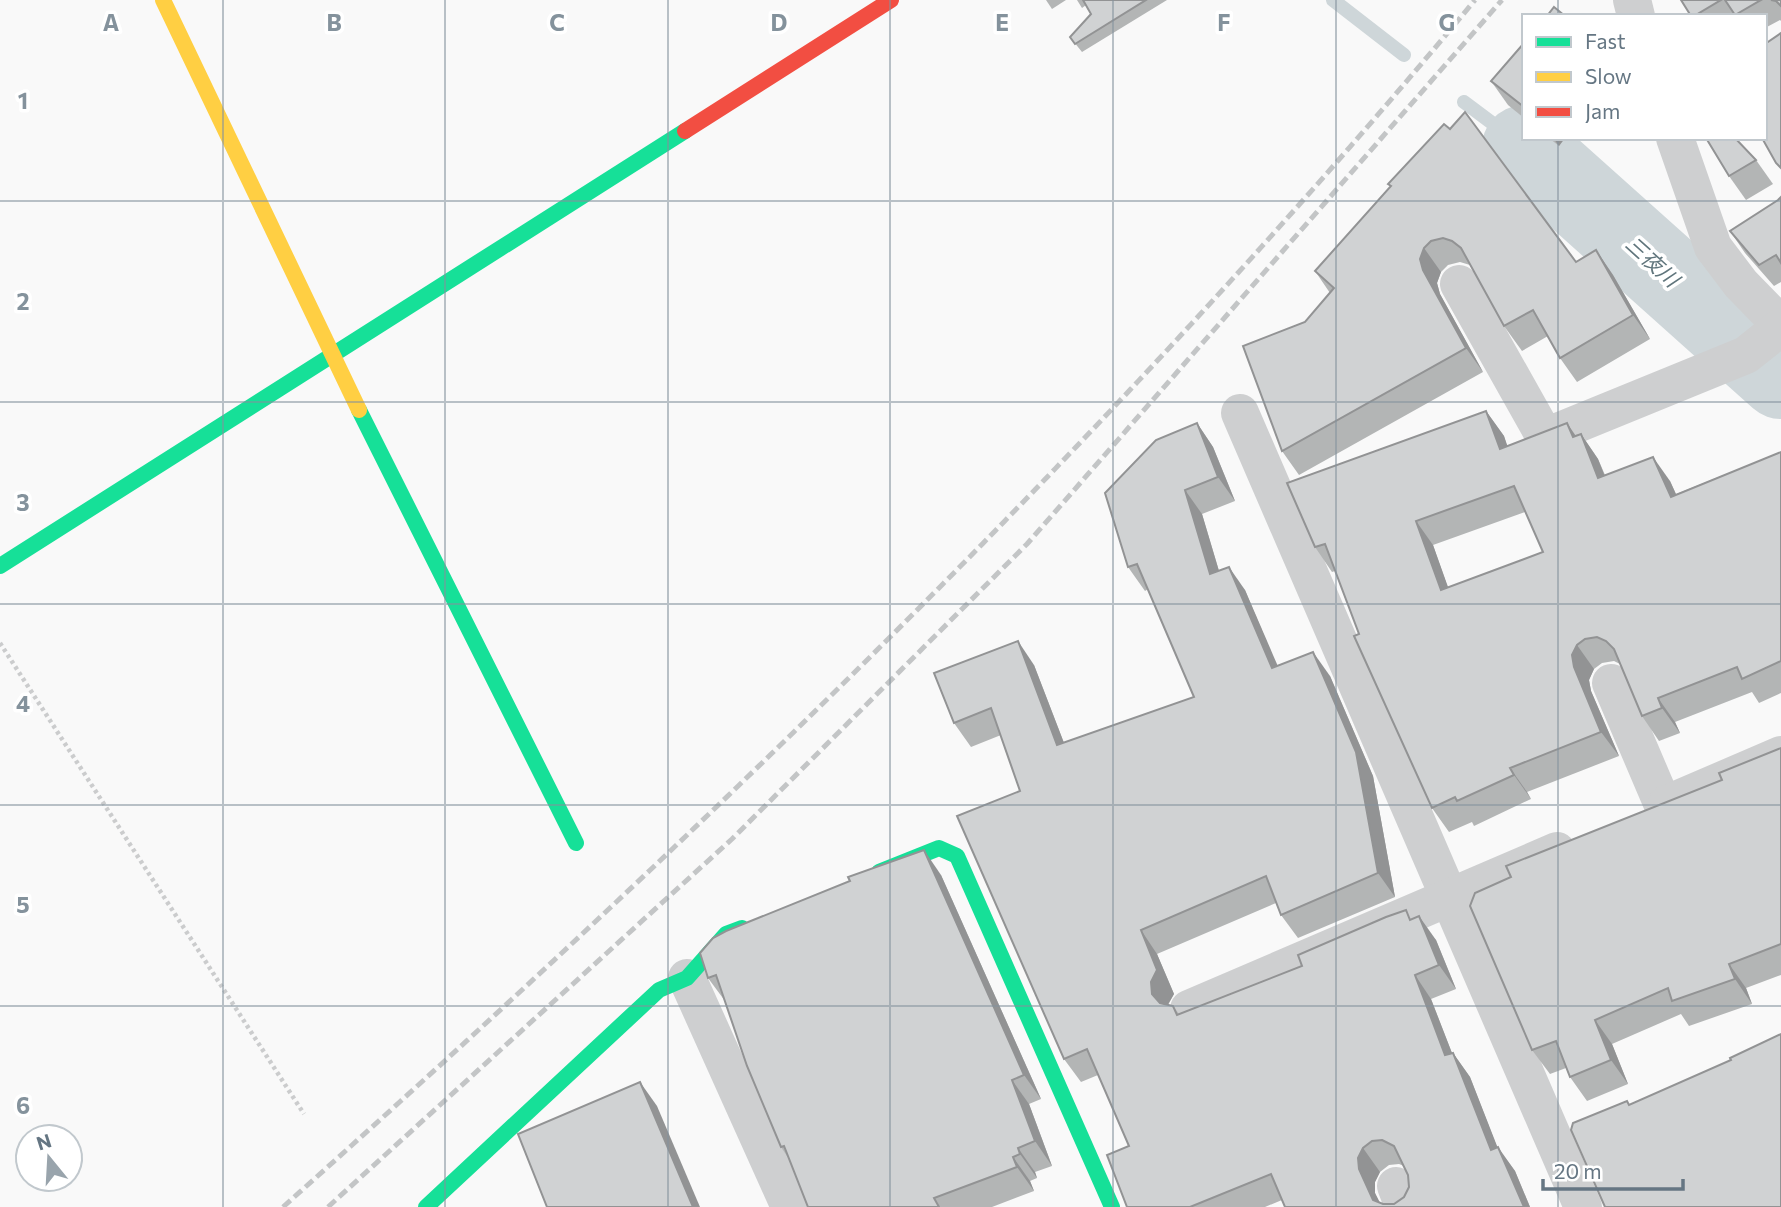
<svg xmlns="http://www.w3.org/2000/svg" width="1781" height="1207" viewBox="0 0 1781 1207" font-family="Commissioner,'Noto Sans JP',sans-serif">
<style>
.lines{fill:none;stroke-linecap:round;stroke-linejoin:round}
.stream{stroke:#ced6d9;stroke-width:14}
.river{stroke:#ced6d9;stroke-width:84}
.path{stroke:#cbcccd;stroke-width:4.5;stroke-dasharray:3.5 3.5;stroke-linecap:butt}
.street{stroke:#cecfd0;stroke-width:38}
.fast{stroke:#16e098;stroke-width:16}
.slow{stroke:#ffcf43;stroke-width:16}
.jam{stroke:#f24e42;stroke-width:16}
.rail{stroke:#c3c5c6;stroke-width:5;stroke-dasharray:10 5;stroke-linecap:butt}
.wall{fill:#b3b5b5;fill-rule:evenodd}
.shaded-wall{fill:#929394}
.building{fill:#d0d2d3;stroke:#929394;stroke-width:2;fill-rule:evenodd}
.grid{fill:none;stroke:#84929c;stroke-width:2;stroke-opacity:0.55}
.labels{text-anchor:middle;stroke-width:7;stroke-linejoin:round;paint-order:stroke}
.water-label{font-size:21px;font-style:italic;fill:#60757c;stroke:#fff}
.grid-label{font-size:23px;text-anchor:middle;font-weight:bold;fill:#84929c;stroke:#fff;stroke-width:7;stroke-linejoin:round;paint-order:stroke}
</style>
<rect width="100%" height="100%" fill="#f9f9f9"/>
<g class="lines">
<!-- stream -->
<g class="stream">
<path d="M1333 0 1404 55"/>
<path d="M1464 102 1524 147"/>
</g>
<!-- river -->
<path class="river" d="M1524 147 1781 377"/>
<!-- path -->
<path class="path" d="M0 643 304 1114"/>
<!-- street -->
<g class="street">
<path d="M1632 0 1636 16"/>
<path d="M1675 138 1713 247 1741 284 1781 325"/>
<path d="M1459 284 1545 437 1746 355 1781 327"/>
<path d="M1240 413 1583 1207"/>
<path d="M1611 683 1663 805"/>
<path d="M1667 804 1781 755"/>
<path d="M687 978 790 1207"/>
<path d="M1189 1009 1557 851"/>
<path d="M1396 1186 1404 1207"/>
</g>
<!-- fast -->
<g class="fast">
<path d="M359 410 576 843"/>
<path d="M0 566 685 131"/>
<path d="M879 872 939 848 957 856 1112 1207"/>
<path d="M426 1207 659 990 687 978 726 934 742 928"/>
</g>
<!-- slow -->
<path class="slow" d="M163 0 359 410"/>
<!-- jam -->
<path class="jam" d="M685 131 891 0"/>
<!-- rail -->
<g class="rail">
<path d="M283 1207C705 830 1113 436 1475 0"/>
<path d="M328 1207 732 839 1027 544 1502 0"/>
</g>
</g>
<!-- wall -->
<g class="wall">
<path d="M1046 0H1066L1052 9Z"/>
<path d="M1077 0H1167L1082 52 1070 37 1091 14 1086 5 1082 8Z"/>
<path d="M1681 0H1781V21L1780 20 1765 28V16H1691Z"/>
<path d="M1524 43V118L1508 105 1491 81Z"/>
<path d="M1549 138H1565L1559 146Z"/>
<path d="M1756 160 1773 184 1746 200 1729 176Z"/>
<path d="M1388 184 1576 262 1596 250 1613 275 1650 339 1577 382 1560 358 1548 336 1522 351 1504 326 1470 265 1460 262 1448 265 1441 272 1437 283 1440 294 1483 372 1299 475 1282 451 1305 322 1330 293 1315 271 1391 187Z"/>
<path d="M1781 197V282L1774 286 1745 253 1730 231 1778 200Z"/>
<path d="M1486 411 1504 436 1507 446 1581 434 1598 459 1605 475 1670 481 1676 494 1781 452V693L1759 703 1752 692 1675 722 1680 733 1659 741 1642 716 1620 664 1614 661 1602 663 1594 669 1589 680 1591 691 1619 756 1527 792 1531 799 1474 826 1472 822 1449 832 1432 808 1335 571 1332 572 1315 547ZM1525 512 1543 552 1448 588 1433 545Z"/>
<path d="M1197 423 1213 447 1235 501 1202 514 1219 571 1245 590 1277 666 1330 676 1373 776 1395 897 1298 938 1281 915 1276 903 1157 954 1174 994 1168 1005 1173 1006 1179 1014 1302 966 1412 919 1436 940 1456 989 1431 999 1452 1053H1453L1470 1077 1497 1147 1515 1171 1530 1207H1285L1282 1200 1265 1207H1127L1129 1146 1098 1075 1081 1082 1064 1059 1020 791 1001 735 971 747 954 723 1034 665 1064 743 1194 697 1148 589 1145 591 1128 567ZM1399 1164 1404 1166 1408 1175 1409 1187 1404 1197 1394 1204H1383L1380 1203 1375 1193V1182L1380 1172 1389 1165Z"/>
<path d="M1781 748V975L1746 988 1752 1004 1689 1026 1681 1014 1612 1044 1628 1084 1587 1101 1570 1077 1566 1068 1550 1074 1532 1050 1511 877 1722 780Z"/>
<path d="M941 875 1041 1099 1029 1104 1052 1166 1035 1172 1037 1178 1030 1181 1034 1191 992 1207H808L789 1159 781 1147 725 1001 708 978Z"/>
</g>
<!-- shaded-wall -->
<g class="shaded-wall">
<path d="M1553 138H1565L1559 146Z"/>
<path d="M1424 248 1441 272 1437 283 1440 294 1483 372 1466 348 1423 270 1420 259Z"/>
<path d="M1596 250 1613 275 1650 339 1633 315Z"/>
<path d="M1486 411 1504 436 1517 474 1500 449Z"/>
<path d="M1197 423 1213 447 1235 501 1218 477Z"/>
<path d="M1567 423 1584 448 1573 437Z"/>
<path d="M1581 434 1598 459 1615 502 1598 478Z"/>
<path d="M1653 457 1670 481 1688 521 1671 497Z"/>
<path d="M1185 490 1202 514 1227 598 1210 574Z"/>
<path d="M1416 521 1433 545 1458 615 1441 590Z"/>
<path d="M1229 567 1245 590 1289 692 1272 668Z"/>
<path d="M1018 641 1034 665 1074 769 1057 745Z"/>
<path d="M1577 645 1594 669 1589 680 1591 691 1619 756 1601 732 1574 667 1572 655Z"/>
<path d="M1313 652 1330 676 1373 776 1395 897 1378 873Z"/>
<path d="M1658 698 1675 722 1680 733 1662 708Z"/>
<path d="M1510 768 1527 792 1531 799 1514 775Z"/>
<path d="M924 850 941 875 1041 1099 1024 1075Z"/>
<path d="M1419 916 1436 940 1456 989 1439 965Z"/>
<path d="M1141 930 1157 954 1174 994 1167 1006 1169 1018 1152 994Z"/>
<path d="M1729 964 1746 988 1752 1004 1735 979Z"/>
<path d="M1415 975 1431 999 1462 1079 1445 1055Z"/>
<path d="M1595 1020 1612 1044 1628 1084 1611 1060Z"/>
<path d="M1453 1053 1470 1077 1508 1174 1491 1150Z"/>
<path d="M1012 1080 1029 1104 1052 1166 1035 1141Z"/>
<path d="M640 1082 657 1106 700 1207H693Z"/>
<path d="M1498 1147 1515 1171 1530 1207H1524Z"/>
<path d="M1018 1148 1035 1172 1037 1178 1020 1154Z"/>
<path d="M1363 1148 1380 1172 1375 1182V1193L1382 1207 1373 1200 1359 1169 1358 1158Z"/>
<path d="M1013 1157 1030 1181 1034 1191 1017 1167Z"/>
</g>
<!-- building -->
<g class="building">
<path d="M1083 0H1146L1075 44 1070 37 1091 14Z"/>
<path d="M1681 0H1721L1694 16H1691Z"/>
<path d="M1725 0H1761L1735 15Z"/>
<path d="M1771 0H1781V6L1776 1Z"/>
<path d="M1554 7 1565 16H1547Z"/>
<path d="M1781 33V168L1776 163 1762 138H1765V44Z"/>
<path d="M1524 43V107L1491 81Z"/>
<path d="M1465 112 1576 262 1596 250 1633 315 1560 358 1533 310 1504 326 1461 248 1452 241 1443 238 1431 241 1424 248 1420 259 1423 270 1466 348 1282 451 1243 346 1305 322 1334 288 1315 271 1391 186 1388 184 1444 124 1450 129Z"/>
<path d="M1706 138H1735L1756 160 1729 176Z"/>
<path d="M1781 197V263L1776 255 1759 265 1730 231 1778 200Z"/>
<path d="M1486 411 1500 449 1567 423 1573 437 1581 434 1598 478 1653 457 1671 497 1781 452V661L1742 679 1737 667 1658 698 1662 708 1642 716 1614 649 1606 641 1597 637 1585 639 1577 645 1572 655 1574 667 1601 732 1510 768 1514 775 1457 801 1455 797 1432 808 1354 636 1359 634 1325 544 1315 547 1287 483ZM1514 486 1543 552 1441 590 1416 521Z"/>
<path d="M1197 423 1218 477 1185 490 1210 574 1229 567 1272 668 1313 652 1356 752 1378 873 1281 915 1266 876 1141 930 1157 970 1151 982 1152 994 1160 1003 1173 1006 1177 1015 1302 966 1298 955 1386 917 1406 910 1410 920 1419 916 1439 965 1415 975 1445 1055 1453 1053 1491 1150 1498 1147 1524 1207H1285L1271 1174 1190 1207H1127L1107 1155 1129 1146 1087 1049 1064 1059 957 816 1020 791 991 708 954 723 934 673 1018 641 1057 745 1194 697 1137 564 1128 567 1105 493 1156 440ZM1382 1140 1394 1146 1408 1175 1409 1187 1404 1197 1394 1204H1383L1373 1200 1359 1169 1358 1158 1363 1148 1372 1141Z"/>
<path d="M1781 748V944L1729 964 1735 979 1672 1001 1668 988 1595 1020 1611 1060 1570 1077 1556 1041 1532 1050 1470 906 1475 893 1511 877 1506 866 1722 780 1719 773Z"/>
<path d="M924 850 1024 1075 1012 1080 1035 1141 1018 1148 1020 1154 1013 1157 1017 1167 934 1198 939 1207H808L784 1146 781 1147 747 1066 716 975 708 978 700 953 713 938 726 931 850 881 848 877Z"/>
<path d="M1781 1034V1207H1605L1571 1130 1573 1123 1627 1101 1629 1105 1731 1060 1730 1058Z"/>
<path d="M640 1082 693 1207H547L518 1134Z"/>
</g>
<!-- grid -->
<path class="grid" d="M223 0V1207M445 0V1207M668 0V1207M890 0V1207M1113 0V1207M1336 0V1207M1558 0V16M1558 138V1207M0 201H1781M0 402H1781M0 604H1781M0 805H1781M0 1006H1781"/>
<g class="labels">
<!-- water labels -->
<g class="water-label">
<text transform="translate(1652 262) rotate(42)" y="7">三夜川</text>
</g>
</g>
<g class="grid-label">
<text x="111" y="31">A</text>
<text x="334" y="31">B</text>
<text x="557" y="31">C</text>
<text x="779" y="31">D</text>
<text x="1002" y="31">E</text>
<text x="1224" y="31">F</text>
<text x="1447" y="31">G</text>
<text x="23" y="109">1</text>
<text x="23" y="310">2</text>
<text x="23" y="511">3</text>
<text x="23" y="712">4</text>
<text x="23" y="913">5</text>
<text x="23" y="1114">6</text>
</g>
<!-- legend -->
<rect x="1522" y="14" width="245" height="126" fill="#ffffff" stroke="#c1c8cd" stroke-width="2"/>
<rect x="1536" y="37" width="35" height="10" fill="#16e098" stroke="#c1c8cd" stroke-width="2"/>
<text x="1585" y="49" font-size="21" fill="#657683">Fast</text>
<rect x="1536" y="72" width="35" height="10" fill="#ffcf43" stroke="#c1c8cd" stroke-width="2"/>
<text x="1585" y="84" font-size="21" fill="#657683">Slow</text>
<rect x="1536" y="107" width="35" height="10" fill="#f24e42" stroke="#c1c8cd" stroke-width="2"/>
<text x="1585" y="119" font-size="21" fill="#657683">Jam</text>
<!-- north arrow -->
<g transform="translate(49 1158) rotate(342)"><circle r="33" fill="#ffffff" stroke="#c1c8cd" stroke-width="2"/>
<path d="M0-5L12 26L0 18L-12 26Z" fill="#99a4ac"/>
<text y="-10" font-size="19" font-weight="bold" text-anchor="middle" fill="#657683">N</text>
</g>
<!-- scale -->
<path d="M1543 1179v10h140v-10" fill="none" stroke="#657683" stroke-width="3.5"/>
<text x="1554" y="1179" font-size="21" fill="#657683" stroke="#ffffff" stroke-width="5" paint-order="stroke">20 m</text>
</svg>
